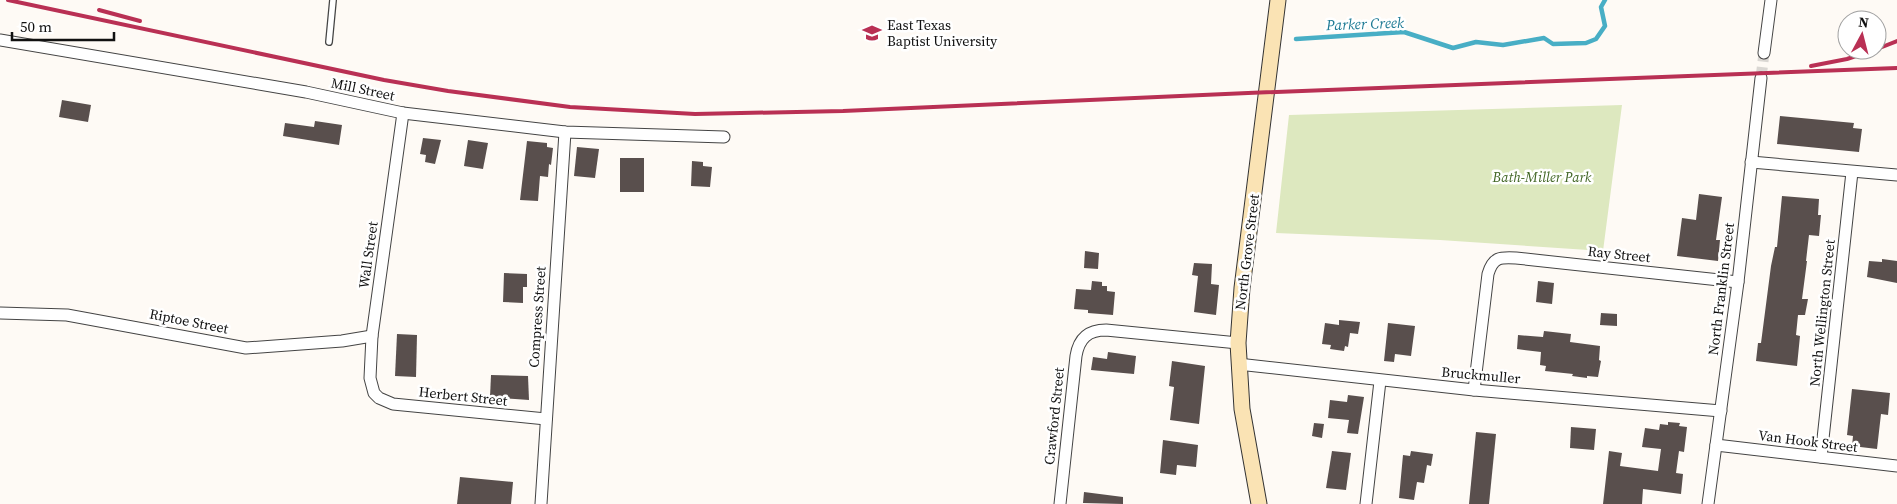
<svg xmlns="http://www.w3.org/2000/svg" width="1897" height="504" viewBox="0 0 1897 504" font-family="'Source Serif 4',serif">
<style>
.green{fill:#dde8bf}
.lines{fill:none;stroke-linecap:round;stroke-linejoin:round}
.stream{stroke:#48aec5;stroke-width:4.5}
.building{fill:#594f4d}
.street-tunnel{stroke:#dad7d3;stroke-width:11;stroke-dasharray:11 5.5;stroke-linecap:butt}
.lane-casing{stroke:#444;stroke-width:8}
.street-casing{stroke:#444;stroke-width:13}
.secondary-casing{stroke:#333;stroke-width:17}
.lane{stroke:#fff;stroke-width:5.5}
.street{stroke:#fff;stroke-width:11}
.secondary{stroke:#fae3b4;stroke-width:15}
.rail{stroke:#b93054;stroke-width:4}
.labels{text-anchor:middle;stroke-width:5;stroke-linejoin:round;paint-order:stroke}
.poi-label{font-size:14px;fill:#111;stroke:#fff;text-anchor:start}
.street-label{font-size:14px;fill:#111;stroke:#fff}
.park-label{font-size:14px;font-style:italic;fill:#406524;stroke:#fff}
.water-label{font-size:15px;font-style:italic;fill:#1f7b95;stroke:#fff}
</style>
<rect width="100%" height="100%" fill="#fefaf5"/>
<!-- green -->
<path class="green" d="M1622 105 1603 251 1440 240 1276 233 1289 115Z"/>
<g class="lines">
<!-- stream -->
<path class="stream" d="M1296 39 1404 32 1453 48 1476 42 1503 45 1544 38 1553 44 1586 43 1596 39 1605 26 1601 7 1605 0"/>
</g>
<!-- building -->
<g class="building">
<path d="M62 100 91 105 88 122 59 117Z"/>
<path d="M1780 116 1854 123 1853 128 1862 129 1859 152 1777 144Z"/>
<path d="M315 121 342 125 339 145 283 136 285 123 314 127Z"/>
<path d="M423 138 441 140 435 164 425 162 426 155 420 154Z"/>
<path d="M468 140 488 143 483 169 464 166Z"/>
<path d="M527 141 547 143V147L553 148 551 165 549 164 548 177 540 176 538 201 520 200Z"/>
<path d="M577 147 599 149 595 178 574 176Z"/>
<rect x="620" y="158" width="24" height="34"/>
<path d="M692 161 703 162V166L712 167 710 187 691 186Z"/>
<path d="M1699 194 1722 197 1716 240H1720L1718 261 1677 256 1682 218 1696 220Z"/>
<path d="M1782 196 1819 199 1818 215H1821L1819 236 1809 235 1806 261H1807L1802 299H1808L1805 315H1798L1796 335 1800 336 1797 366 1756 361 1758 343H1761L1771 266 1775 247H1777Z"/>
<path d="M1085 251 1099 253 1098 269 1084 268Z"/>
<path d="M1882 259 1897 261V283L1867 277 1869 261 1882 262Z"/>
<path d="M1194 263 1212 264 1211 284 1219 285 1216 315 1194 312 1198 276 1192 275Z"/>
<path d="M504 273 527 274V287H523V303L503 302Z"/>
<path d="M1092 281 1102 282V286H1107V291L1115 292 1113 315 1088 313V310L1074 309 1076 289 1091 290Z"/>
<path d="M1538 281 1554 283 1552 304 1536 302Z"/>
<path d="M1601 313 1617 314V326L1600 325Z"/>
<path d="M1339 320 1360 322 1358 334 1350 333 1348 347 1345 346 1344 351 1330 349 1331 345 1322 344 1325 323 1339 325Z"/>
<path d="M1388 323 1415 326 1411 356 1395 354 1394 362 1384 361Z"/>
<path d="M1544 331 1571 334 1570 342 1600 346 1599 360 1601 361 1598 377 1587 376V378L1572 376 1573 374 1545 371 1546 366 1540 365 1541 352 1517 349 1518 335 1543 337Z"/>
<path d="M397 334 417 335 416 377 395 376Z"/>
<path d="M1108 352 1136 356 1134 374 1091 370 1093 357 1107 359Z"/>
<path d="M1172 361 1205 366 1199 424 1170 420 1174 387 1169 386Z"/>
<path d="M491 375 528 376 529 400 490 397Z"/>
<path d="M1852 389 1890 393 1888 415 1881 414 1877 449 1852 446 1853 436 1847 435Z"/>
<path d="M1348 395 1364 397 1358 434 1347 433 1349 420 1328 418 1330 400 1347 402Z"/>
<path d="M1668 422 1680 423 1679 426 1687 427 1684 452 1679 451 1676 473 1683 474 1681 494 1643 489 1642 504H1603L1609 451 1622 453 1620 466 1658 471 1661 449 1642 447 1645 428 1659 430 1660 424 1668 425Z"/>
<path d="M1314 423 1324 424 1322 438 1312 436Z"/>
<path d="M1571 427 1596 429 1594 450 1570 448Z"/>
<path d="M1476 432 1496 434 1489 504H1469Z"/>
<path d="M1163 440 1198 445 1196 467 1177 465 1176 475 1160 473Z"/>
<path d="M1332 451 1351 453 1346 490 1326 488Z"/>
<path d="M1411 451 1433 454 1431 466 1427 465 1424 483 1417 482 1414 500 1399 498 1403 455 1410 456Z"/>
<path d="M460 477 513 482 511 504H457Z"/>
<path d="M1084 492 1123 497V504L1083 503Z"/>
</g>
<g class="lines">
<!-- street-tunnel -->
<path class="street-tunnel" d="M1761 78 1764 53"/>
<!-- lane casing -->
<g class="lane-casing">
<path id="lane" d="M329 42 333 0"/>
</g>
<!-- street casing -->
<g class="street-casing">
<g id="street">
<path d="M0 40 306 92 403 113 565 132 724 137"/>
<path d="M1764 53 1771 0"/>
<path d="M403 113 372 336 370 378 374 393 379 398 393 404 546 419"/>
<path d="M1751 162 1897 175"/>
<path d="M0 313 67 315 246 348 342 341 372 336"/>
<path d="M1238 364 1474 390 1721 411"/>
<path d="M1474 390 1488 274C1493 257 1500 257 1516 258L1738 282"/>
<path d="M1716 445 1897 466"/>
<path d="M1821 457 1852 172"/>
<path d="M541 504 565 132"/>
<path d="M1060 504 1076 356C1079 338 1088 330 1106 330L1238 343"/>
<path d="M1366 504 1380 381"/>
<path d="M1708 504 1738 282 1761 78"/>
</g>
</g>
<!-- secondary casing -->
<g class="secondary-casing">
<path id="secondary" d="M1259 504 1242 409 1238 343 1242 288 1278 0"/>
</g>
<!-- lane -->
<use href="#lane" class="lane"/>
<!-- street -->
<use href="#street" class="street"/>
<!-- secondary -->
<use href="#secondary" class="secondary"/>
<!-- rail -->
<g class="rail">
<path d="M8 0 384 80 448 91 570 107 695 114 843 111 1248 93 1897 68"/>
<path d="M99 10 140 21"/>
<path d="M1877 49 1897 41"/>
<path d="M1811 66 1847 59 1874 50"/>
</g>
</g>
<!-- icons -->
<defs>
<g id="university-bare" transform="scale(1.5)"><path d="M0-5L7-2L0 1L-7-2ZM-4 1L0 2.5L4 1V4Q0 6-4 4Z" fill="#b93054" stroke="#fff" stroke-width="2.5" paint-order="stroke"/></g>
</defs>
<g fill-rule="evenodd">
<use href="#university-bare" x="872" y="33"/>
</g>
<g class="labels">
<!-- poi labels -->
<g class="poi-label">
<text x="887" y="30">East Texas<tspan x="887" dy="16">Baptist University</tspan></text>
</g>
<!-- street labels -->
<g class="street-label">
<text transform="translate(363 89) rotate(12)" y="5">Mill Street</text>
<text transform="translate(1247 252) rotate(-83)" y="5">North Grove Street</text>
<text transform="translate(1619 254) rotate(6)" y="5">Ray Street</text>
<text transform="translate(368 255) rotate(-82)" y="5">Wall Street</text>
<text transform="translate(1721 289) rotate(-83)" y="5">North Franklin Street</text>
<text transform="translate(1822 313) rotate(-84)" y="5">North Wellington Street</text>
<text transform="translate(537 317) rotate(-86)" y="5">Compress Street</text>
<text transform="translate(189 321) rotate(11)" y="5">Riptoe Street</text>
<text transform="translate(1481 375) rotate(5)" y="5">Bruckmuller</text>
<text transform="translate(463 396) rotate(6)" y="5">Herbert Street</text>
<text transform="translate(1054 416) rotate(-84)" y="5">Crawford Street</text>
<text transform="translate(1808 441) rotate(7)" y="5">Van Hook Street</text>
</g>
<!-- park labels -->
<g class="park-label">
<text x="1542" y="182">Bath-Miller Park</text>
</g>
<!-- water labels -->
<g class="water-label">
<text transform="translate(1365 24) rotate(-2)" y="5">Parker Creek</text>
</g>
</g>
<!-- north arrow -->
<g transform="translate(1862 35) rotate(7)"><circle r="24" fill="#ffffff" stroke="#a0a0a0"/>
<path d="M0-4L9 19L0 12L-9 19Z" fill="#b93054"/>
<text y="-8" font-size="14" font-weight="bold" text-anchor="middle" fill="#111111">N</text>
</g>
<!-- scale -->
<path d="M12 32v8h102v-8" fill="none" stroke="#111111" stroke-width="2.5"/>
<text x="20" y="32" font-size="15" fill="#111111" stroke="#ffffff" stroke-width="4" paint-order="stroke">50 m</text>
</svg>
